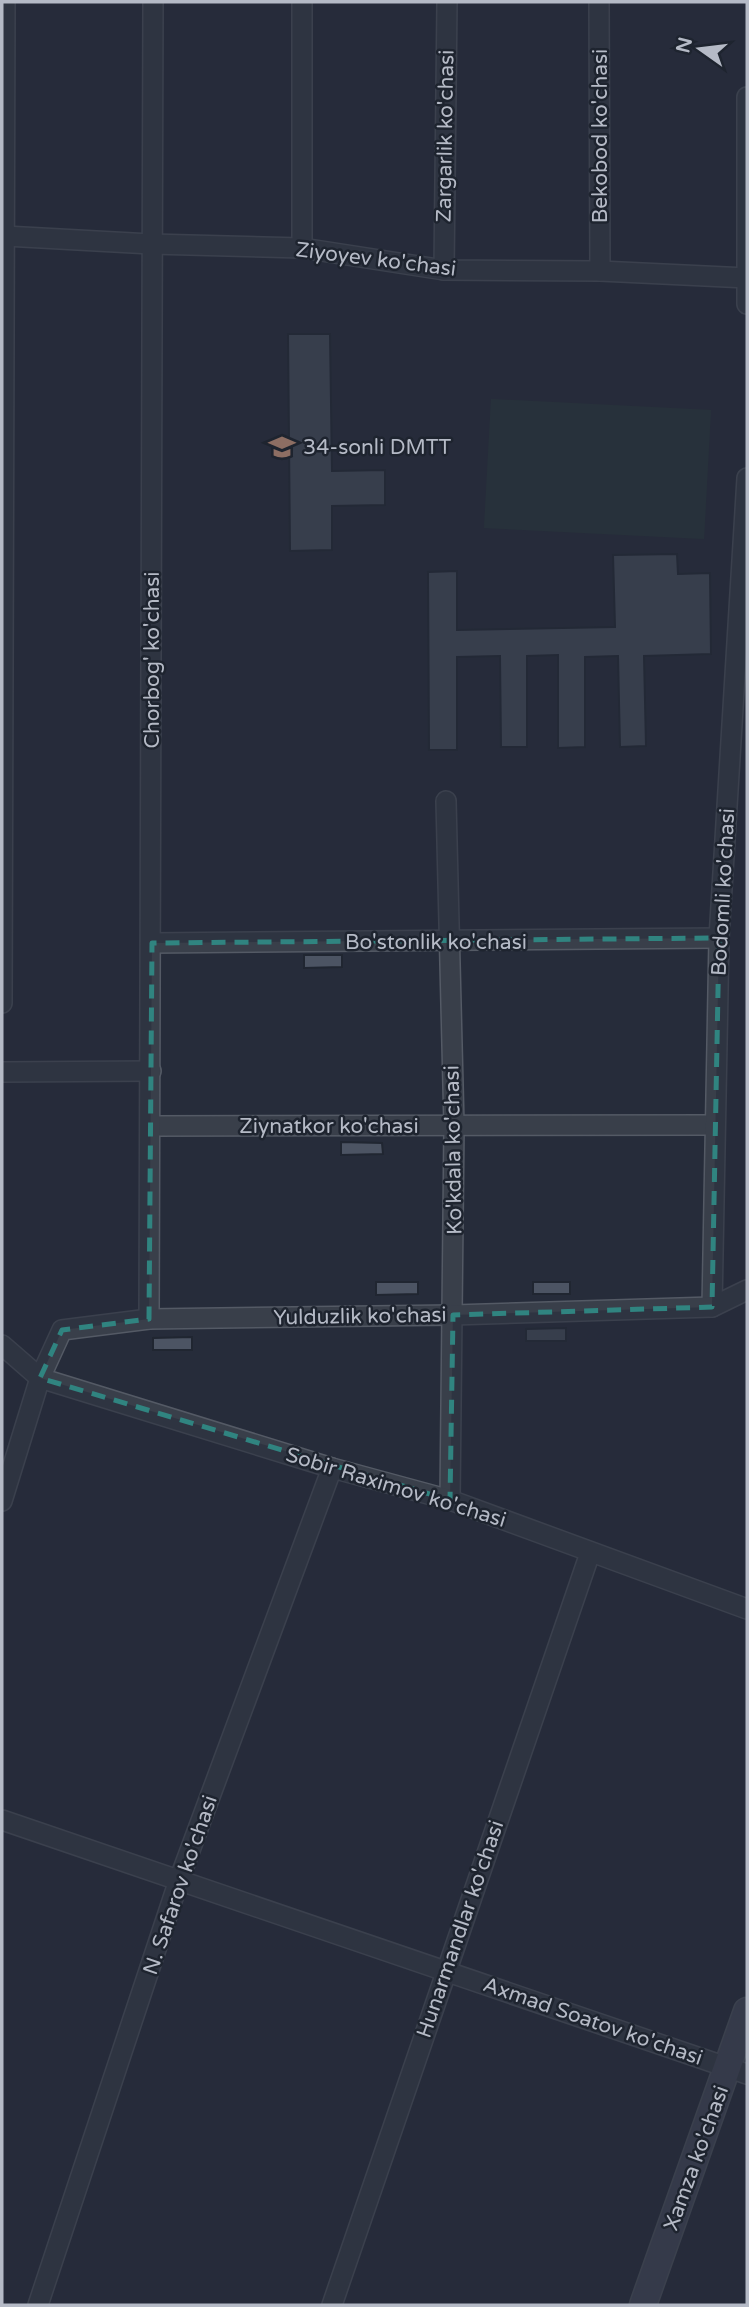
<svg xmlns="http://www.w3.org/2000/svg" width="749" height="2307" viewBox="0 0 749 2307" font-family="'Varela Round',sans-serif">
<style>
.green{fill:#29393c}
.building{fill:#4c5463;stroke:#202631;stroke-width:2}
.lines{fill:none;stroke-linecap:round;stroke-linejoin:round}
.street-casing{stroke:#545a65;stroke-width:22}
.secondary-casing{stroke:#545a65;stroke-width:29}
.street{stroke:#393f4a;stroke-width:19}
.secondary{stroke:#484d5d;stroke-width:26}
.marked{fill:none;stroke:#308480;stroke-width:5;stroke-dasharray:14 9;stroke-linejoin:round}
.labels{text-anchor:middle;stroke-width:5;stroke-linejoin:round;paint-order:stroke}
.street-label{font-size:21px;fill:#b5bac6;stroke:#1e242f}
.poi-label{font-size:21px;fill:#b5bac6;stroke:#1e242f;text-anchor:start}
</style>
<rect width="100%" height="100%" fill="#262c3a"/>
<!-- green -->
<path class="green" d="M491 399 711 410 704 539 484 528Z"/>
<!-- building -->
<g class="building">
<path d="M288 334H330L332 471 385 470V505L332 506V550L290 551Z"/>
<path d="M677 554 678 574 710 573 711 654 644 656 646 746 620 747 618 656 585 657V747L558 748V655L527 656V747H501L500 656 457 657V750H429L428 572 457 571V630L615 627 613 555Z"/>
<path d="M304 955H342V967L304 968Z"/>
<path d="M341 1142 382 1143 383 1154 341 1155Z"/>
<path d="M376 1282H418V1294L376 1295Z"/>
<rect x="533" y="1282" width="37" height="12"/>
<path d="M566 1328V1341H526V1329Z"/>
<path d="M192 1337V1350H153V1338Z"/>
</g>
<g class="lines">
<!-- street casing -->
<g class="street-casing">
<g id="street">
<path d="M302 2V248"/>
<path d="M599 2 600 271"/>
<path d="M747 97V304"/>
<path d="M5 236 151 244 302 248 444 270 600 271 747 278"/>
<path d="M444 270 447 2"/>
<path d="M446 801 454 1126 450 1500"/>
<path d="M152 943 719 938"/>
<path d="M2 1003 5 2"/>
<path d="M2 1072 151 1071"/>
<path d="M152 1126 715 1125"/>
<path d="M712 1307 719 938 747 478"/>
<path d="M149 1319 153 2"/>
<path d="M2 1345 40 1378 332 1468 450 1500 747 1609"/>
<path d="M2 1501 40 1378 62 1330 149 1319 453 1315 712 1307 747 1290"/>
<path d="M2 1820 747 2074"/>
<path d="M38 2305 179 1880 332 1468"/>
<path d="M332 2305 590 1553"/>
</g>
</g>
<!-- secondary casing -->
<g class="secondary-casing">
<path id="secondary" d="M643 2305 747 2011"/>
</g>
<!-- street -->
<use href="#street" class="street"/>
<!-- secondary -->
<use href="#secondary" class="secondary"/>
</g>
<!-- marked area -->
<path d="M0 0H749V2307H0ZM719 938 712 1307 453 1315 450 1500 40 1378 62 1330 149 1319 152 943Z" fill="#262c3a" fill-opacity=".55" fill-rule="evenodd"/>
<path class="marked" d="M719 938 712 1307 453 1315 450 1500 40 1378 62 1330 149 1319 152 943Z"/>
<!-- icons -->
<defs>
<g id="school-bare" transform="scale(2.1)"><path d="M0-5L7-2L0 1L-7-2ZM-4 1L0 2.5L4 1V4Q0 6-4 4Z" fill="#8d6e63" stroke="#1e242f" stroke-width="2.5" paint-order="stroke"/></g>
</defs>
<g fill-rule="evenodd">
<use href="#school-bare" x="282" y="447"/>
</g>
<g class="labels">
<!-- street labels -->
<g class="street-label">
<text transform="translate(445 136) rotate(-89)" y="7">Zargarlik ko'chasi</text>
<text transform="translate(600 136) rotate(-90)" y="7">Bekobod ko'chasi</text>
<text transform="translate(376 259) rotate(7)" y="7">Ziyoyev ko'chasi</text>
<text transform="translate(152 660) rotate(-90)" y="7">Chorbog' ko'chasi</text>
<text transform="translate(723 892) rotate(-87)" y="7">Bodomli ko'chasi</text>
<text x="436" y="949">Bo'stonlik ko'chasi</text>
<text x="329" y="1133">Ziynatkor ko'chasi</text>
<text transform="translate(453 1150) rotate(-91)" y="7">Ko'kdala ko'chasi</text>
<text transform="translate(360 1316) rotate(-1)" y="7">Yulduzlik ko'chasi</text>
<text transform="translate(396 1487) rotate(17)" y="7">Sobir Raximov ko'chasi</text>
<text transform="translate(180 1885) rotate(-71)" y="7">N. Safarov ko'chasi</text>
<text transform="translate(460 1929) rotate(-71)" y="7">Hunarmandlar ko'chasi</text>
<text transform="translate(593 2021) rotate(19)" y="7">Axmad Soatov ko'chasi</text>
<text transform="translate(696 2158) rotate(-70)" y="7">Xamza ko'chasi</text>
</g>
<!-- poi labels -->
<g class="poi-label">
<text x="303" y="454">34-sonli DMTT</text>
</g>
</g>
<!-- border -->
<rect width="749" height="2307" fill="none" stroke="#b5bac6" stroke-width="7"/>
<!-- north arrow -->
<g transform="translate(700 49) rotate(284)" stroke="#1e242f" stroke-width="5" paint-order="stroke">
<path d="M0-5L12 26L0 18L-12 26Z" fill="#b5bac6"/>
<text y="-10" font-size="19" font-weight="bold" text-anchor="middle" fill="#b5bac6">N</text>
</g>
</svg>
